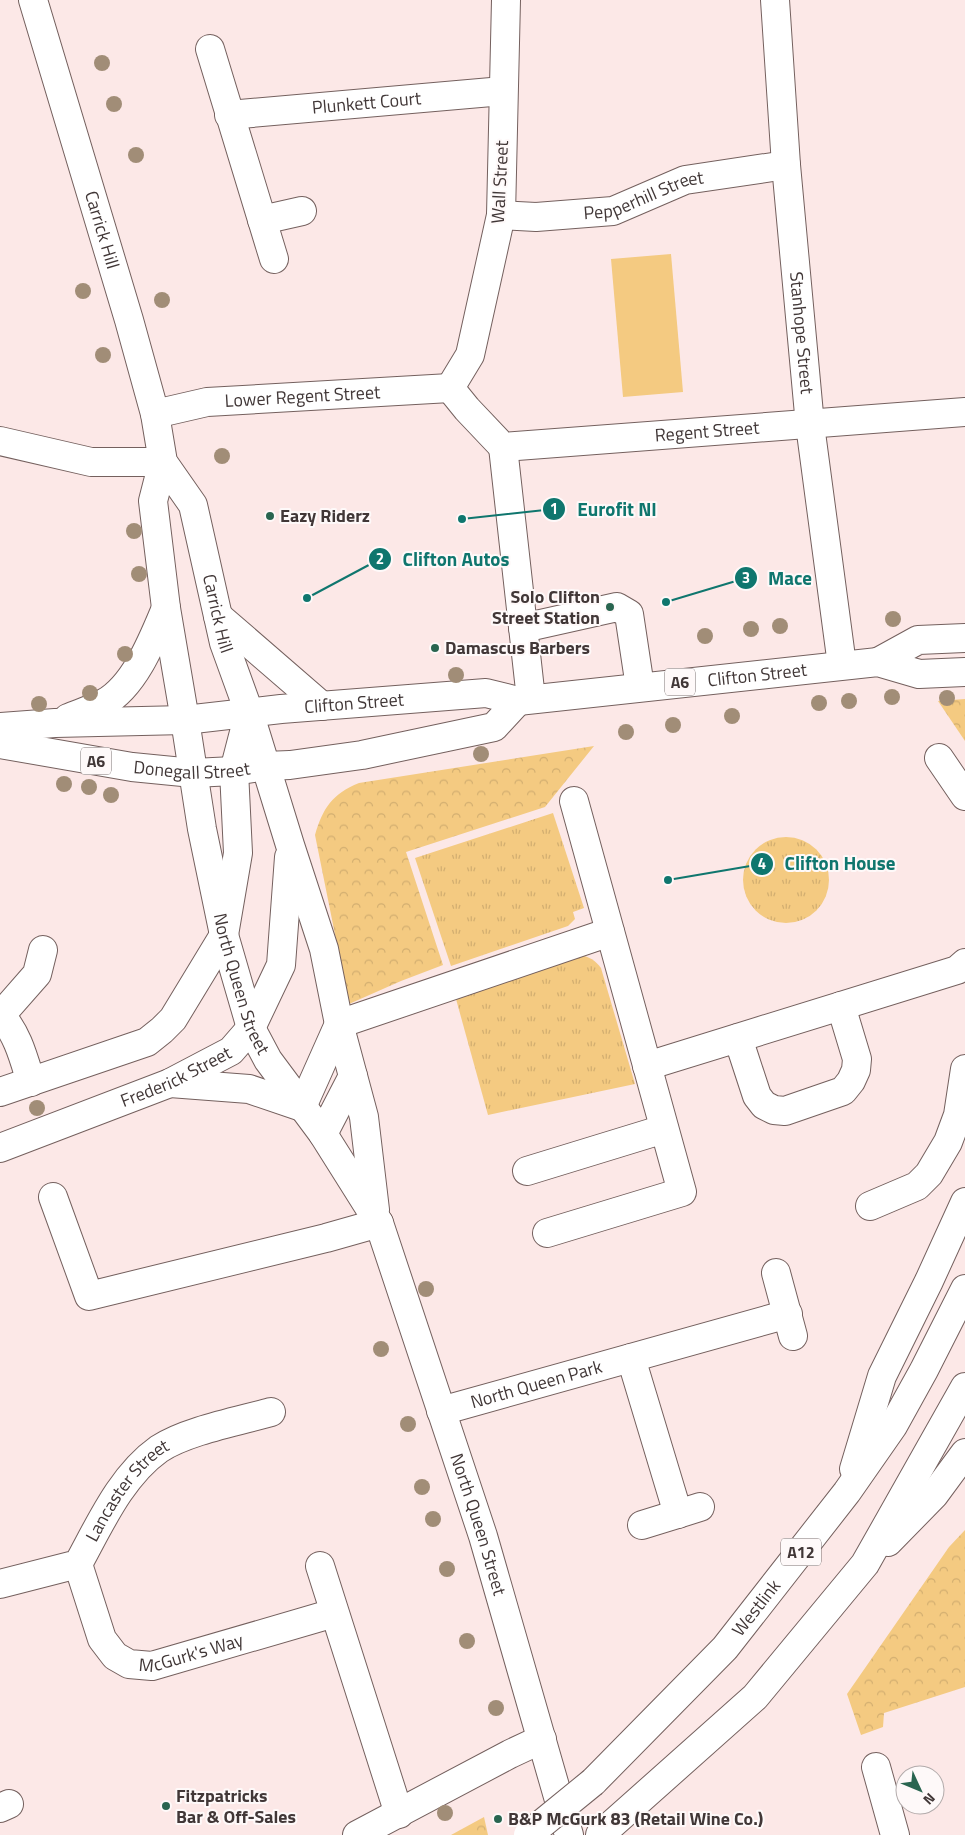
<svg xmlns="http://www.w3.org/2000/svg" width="965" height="1835" viewBox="0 0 965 1835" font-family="'Titillium Web',sans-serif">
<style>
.grass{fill:url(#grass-tufts)}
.forest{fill:url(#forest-crowns)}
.pitch{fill:#f4ca81}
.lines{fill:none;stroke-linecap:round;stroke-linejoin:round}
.minor-casing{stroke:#74605e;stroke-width:30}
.major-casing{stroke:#74605e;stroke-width:30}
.highway-casing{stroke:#74605e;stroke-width:30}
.minor{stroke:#fff;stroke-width:28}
.major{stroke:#fff;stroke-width:28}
.highway{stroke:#fff;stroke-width:28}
.highway-bridge-casing{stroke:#74605e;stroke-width:30;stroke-linecap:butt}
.highway-bridge{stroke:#fff;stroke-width:28}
.tree{fill:#a18d77}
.poi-dot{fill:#296550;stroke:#fef9f9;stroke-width:2}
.labels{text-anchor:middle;stroke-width:4;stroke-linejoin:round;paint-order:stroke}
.shield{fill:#fef9f9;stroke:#7a7171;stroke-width:1}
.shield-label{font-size:16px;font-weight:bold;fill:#413737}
.street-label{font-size:18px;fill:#413737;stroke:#fef9f9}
.poi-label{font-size:18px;font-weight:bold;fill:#413737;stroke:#fef9f9;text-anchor:start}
.leader{fill:none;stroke:#0f766e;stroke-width:2}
.callout-dot{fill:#0f766e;stroke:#fef9f9;stroke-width:2}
.mark-label{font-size:15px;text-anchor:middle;font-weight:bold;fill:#fff}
.callout-label{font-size:19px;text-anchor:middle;font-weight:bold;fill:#0f766e;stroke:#fef9f9;stroke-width:4;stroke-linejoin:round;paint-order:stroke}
</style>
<defs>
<pattern id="grass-tufts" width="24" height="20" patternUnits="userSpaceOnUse" patternTransform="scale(1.25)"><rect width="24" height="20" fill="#f4ca81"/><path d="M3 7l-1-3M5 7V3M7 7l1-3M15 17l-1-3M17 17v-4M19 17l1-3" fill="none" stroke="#d2ae70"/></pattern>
<pattern id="forest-crowns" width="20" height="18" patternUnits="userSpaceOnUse" patternTransform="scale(1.25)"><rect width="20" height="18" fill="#f4ca81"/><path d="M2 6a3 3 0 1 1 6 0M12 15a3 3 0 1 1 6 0" fill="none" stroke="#d2ae70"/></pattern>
</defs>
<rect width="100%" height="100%" fill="#fce8e7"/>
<!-- grass -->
<g class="grass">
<path d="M553 813 584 908 573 912 575 919 568 926 451 966 415 858Z"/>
<circle cx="786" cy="880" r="43"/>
<path d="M580 955C590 957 595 960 601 968L635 1084 488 1115 456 999Z"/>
</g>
<!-- forest -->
<g class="forest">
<path d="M965 699V741L938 701Z"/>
<path d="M594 746 545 807 406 852 443 965 401 981 349 1004 315 835C323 808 332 794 359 783Z"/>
<path d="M965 1530V1687L884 1713 883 1727 861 1735 847 1694 949 1547Z"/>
<path d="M484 1817 488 1835H451Z"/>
</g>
<!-- pitch -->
<path class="pitch" d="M671 254 683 392 623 397 611 259Z"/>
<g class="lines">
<!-- minor casing -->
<g class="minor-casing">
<g id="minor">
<path id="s1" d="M506 0 501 215 470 355 450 388 467 409 503 447 965 412"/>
<path id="s2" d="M775 0 786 165 810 425 842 665"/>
<path d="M210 49 274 259"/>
<path id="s3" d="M229 115 503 91"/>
<path id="s4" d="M501 215 536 217 613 211 685 180 786 165"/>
<path d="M262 220 302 211"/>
<path id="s5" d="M155 414 207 402 450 388"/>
<path d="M0 441 91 462H163"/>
<path d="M503 447 531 699"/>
<path d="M523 628 617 607 629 614 640 687"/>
<path d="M939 758 965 796"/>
<path d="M0 1014C18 1035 23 1056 31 1082"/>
<path d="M1 1015 37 974 43 950"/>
<path d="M339 1024 610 932"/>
<path d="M738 1038 757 1096 764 1105 774 1110 785 1111 843 1091 851 1081 856 1070 857 1059 841 1006"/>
<path d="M647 1066 957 970 965 963"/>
<path d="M527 1171 664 1129"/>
<path d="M53 1197 89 1296 326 1238 379 1223"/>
<path d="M870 1206 917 1186 929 1174 948 1142 958 1115 965 1069"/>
<path d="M547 1233 682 1192 574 801"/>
<path d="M776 1273 793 1336"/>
<path d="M631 1358 678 1514"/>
<path id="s6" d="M441 1411 788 1314"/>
<path d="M642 1525 700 1507"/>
<path id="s7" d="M78 1564 102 1639 115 1656 129 1664 152 1666 334 1613"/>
<path d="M320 1566 399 1814"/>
<path id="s8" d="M0 1584 78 1564C100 1524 121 1476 159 1449 186 1431 239 1421 271 1412"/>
<path d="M876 1767 895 1835"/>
<path d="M0 1808 9 1804"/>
<path d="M357 1835 510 1754 542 1739"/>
</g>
</g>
<!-- major casing -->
<g class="major-casing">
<g id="major">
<path id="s9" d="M33 0 129 320 155 414 163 462 193 505 224 643 249 712 290 845 324 949 339 1024 364 1117 375 1210"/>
<path id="s10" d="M163 462 153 501 166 608 185 720 202 829 224 935 251 1028 268 1060 323 1134 379 1223 483 1536 569 1835"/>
<path d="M218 616 322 706"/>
<path d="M878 662 918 640 965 638"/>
<path d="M68 718C80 713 93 709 104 703 135 686 153 639 166 608"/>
<path id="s11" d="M0 727 55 723 185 720 281 709 486 693 518 701 878 662 919 674 965 672"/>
<path id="s12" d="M0 744 132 767 193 773 234 771 265 766 290 765 362 755 494 727 518 701"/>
<path d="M170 1083 249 1089 302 1107"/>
<path d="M0 1092 147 1042 162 1030 173 1019 224 935 238 853 234 771 249 713"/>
<path d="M302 1107 339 1024"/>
<path d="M323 1134 353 1076"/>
<path id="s13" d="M0 1148 170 1083 231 1051 251 1028 281 965 289 857"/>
</g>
</g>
<!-- highway casing -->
<g class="highway-casing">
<g id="highway">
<path d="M854 1469 882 1376 929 1281 965 1202"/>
<path d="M888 1542 934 1495 965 1453"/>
<path id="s14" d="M593 1782 725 1648 847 1492 893 1426 924 1370 965 1289"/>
<path d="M600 1835 755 1697 865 1564 965 1387"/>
</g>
</g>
<!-- minor -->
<use href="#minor" class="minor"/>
<!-- major -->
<use href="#major" class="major"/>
<!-- highway -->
<use href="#highway" class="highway"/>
<!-- highway-bridge casing -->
<g class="highway-bridge-casing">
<path id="highway-bridge" d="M528 1835 593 1782"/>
</g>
<!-- highway-bridge -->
<use href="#highway-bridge" class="highway-bridge"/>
</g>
<!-- trees -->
<g class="tree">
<circle cx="102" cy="63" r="8"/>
<circle cx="114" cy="104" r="8"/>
<circle cx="136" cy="155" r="8"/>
<circle cx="83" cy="291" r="8"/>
<circle cx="162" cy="300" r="8"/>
<circle cx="103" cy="355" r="8"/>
<circle cx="222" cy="456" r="8"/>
<circle cx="134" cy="531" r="8"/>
<circle cx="139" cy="574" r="8"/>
<circle cx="893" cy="619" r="8"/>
<circle cx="780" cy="626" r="8"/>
<circle cx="751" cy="629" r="8"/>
<circle cx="705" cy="636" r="8"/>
<circle cx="125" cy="654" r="8"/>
<circle cx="456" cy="675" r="8"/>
<circle cx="90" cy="693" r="8"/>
<circle cx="892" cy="697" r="8"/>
<circle cx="947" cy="698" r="8"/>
<circle cx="849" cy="701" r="8"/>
<circle cx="819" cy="703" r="8"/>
<circle cx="39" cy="704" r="8"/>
<circle cx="732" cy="716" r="8"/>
<circle cx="673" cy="725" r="8"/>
<circle cx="626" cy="732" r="8"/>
<circle cx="481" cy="754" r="8"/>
<circle cx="64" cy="784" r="8"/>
<circle cx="89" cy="787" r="8"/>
<circle cx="111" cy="795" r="8"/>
<circle cx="37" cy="1108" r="8"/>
<circle cx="426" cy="1289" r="8"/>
<circle cx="381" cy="1349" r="8"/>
<circle cx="408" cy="1424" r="8"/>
<circle cx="422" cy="1487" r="8"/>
<circle cx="433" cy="1519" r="8"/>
<circle cx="447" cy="1569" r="8"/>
<circle cx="467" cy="1641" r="8"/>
<circle cx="496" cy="1708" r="8"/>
<circle cx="445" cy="1813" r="8"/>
</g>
<!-- markers -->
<g class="poi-dot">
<circle cx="270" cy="516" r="5"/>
<circle cx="610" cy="607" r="5"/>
<circle cx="435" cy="648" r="5"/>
<circle cx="166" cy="1806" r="5"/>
<circle cx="498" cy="1819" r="5"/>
</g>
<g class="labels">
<!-- shield labels -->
<g class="shield">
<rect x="665" y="668.5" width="30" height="27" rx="4"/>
<rect x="81" y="747.5" width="30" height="27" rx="4"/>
<rect x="781" y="1538.5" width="40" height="27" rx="4"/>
</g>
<g class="shield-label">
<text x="680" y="688">A6</text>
<text x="96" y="767">A6</text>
<text x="801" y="1558">A12</text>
</g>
<!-- street labels -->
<g class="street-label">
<text dy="6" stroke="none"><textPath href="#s3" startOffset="138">Plunkett Court</textPath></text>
<text transform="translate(500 182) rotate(-87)" y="6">Wall Street</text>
<text dy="6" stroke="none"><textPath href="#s4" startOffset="146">Pepperhill Street</textPath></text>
<text dy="6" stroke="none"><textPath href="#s9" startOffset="240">Carrick Hill</textPath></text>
<text dy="6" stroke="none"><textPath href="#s2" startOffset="334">Stanhope Street</textPath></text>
<text dy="6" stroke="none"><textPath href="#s5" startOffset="149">Lower Regent Street</textPath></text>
<text dy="6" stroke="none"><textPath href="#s1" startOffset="681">Regent Street</textPath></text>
<text dy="6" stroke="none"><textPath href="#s9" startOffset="644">Carrick Hill</textPath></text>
<text dy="6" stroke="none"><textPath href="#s11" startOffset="761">Clifton Street</textPath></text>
<text dy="6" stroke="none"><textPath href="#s11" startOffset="355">Clifton Street</textPath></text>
<text dy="6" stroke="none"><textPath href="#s12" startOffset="194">Donegall Street</textPath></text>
<text dy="6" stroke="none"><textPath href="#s10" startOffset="532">North Queen Street</textPath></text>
<text dy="6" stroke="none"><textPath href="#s13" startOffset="190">Frederick Street</textPath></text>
<text dy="6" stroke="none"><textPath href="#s6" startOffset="99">North Queen Park</textPath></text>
<text dy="6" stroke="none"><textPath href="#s8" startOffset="170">Lancaster Street</textPath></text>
<text dy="6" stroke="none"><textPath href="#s10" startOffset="1128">North Queen Street</textPath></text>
<text dy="6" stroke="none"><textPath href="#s14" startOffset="239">Westlink</textPath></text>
<text dy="6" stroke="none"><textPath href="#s7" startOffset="180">McGurk's Way</textPath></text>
</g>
<!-- poi labels -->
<g class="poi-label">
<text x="280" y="522">Eazy Riderz</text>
<text x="600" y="603" text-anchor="end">Solo Clifton<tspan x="600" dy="21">Street Station</tspan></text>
<text x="445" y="654">Damascus Barbers</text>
<text x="176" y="1802">Fitzpatricks<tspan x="176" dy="21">Bar &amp; Off-Sales</tspan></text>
<text x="508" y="1825">B&amp;P McGurk 83 (Retail Wine Co.)</text>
</g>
</g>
<!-- callouts -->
<path class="leader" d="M462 519L554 509M307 598L380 559M666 602L746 578M668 880L762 864"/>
<g class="callout-dot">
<circle cx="462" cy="519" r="5"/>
<circle cx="307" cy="598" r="5"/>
<circle cx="666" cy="602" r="5"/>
<circle cx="668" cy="880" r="5"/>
<circle cx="554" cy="509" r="12"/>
<circle cx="380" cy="559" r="12"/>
<circle cx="746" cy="578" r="12"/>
<circle cx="762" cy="864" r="12"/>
</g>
<g class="mark-label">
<text x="554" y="514">1</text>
<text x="380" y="564">2</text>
<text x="746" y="583">3</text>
<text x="762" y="869">4</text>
</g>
<g class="callout-label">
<text x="617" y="516">Eurofit NI</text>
<text x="456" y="566">Clifton Autos</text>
<text x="790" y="585">Mace</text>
<text x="840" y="870">Clifton House</text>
</g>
<!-- north arrow -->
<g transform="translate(920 1790) rotate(134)"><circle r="24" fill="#fef9f9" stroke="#b2abab"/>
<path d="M0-4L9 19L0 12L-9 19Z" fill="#296550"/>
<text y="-8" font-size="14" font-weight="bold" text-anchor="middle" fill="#413737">N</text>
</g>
</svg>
